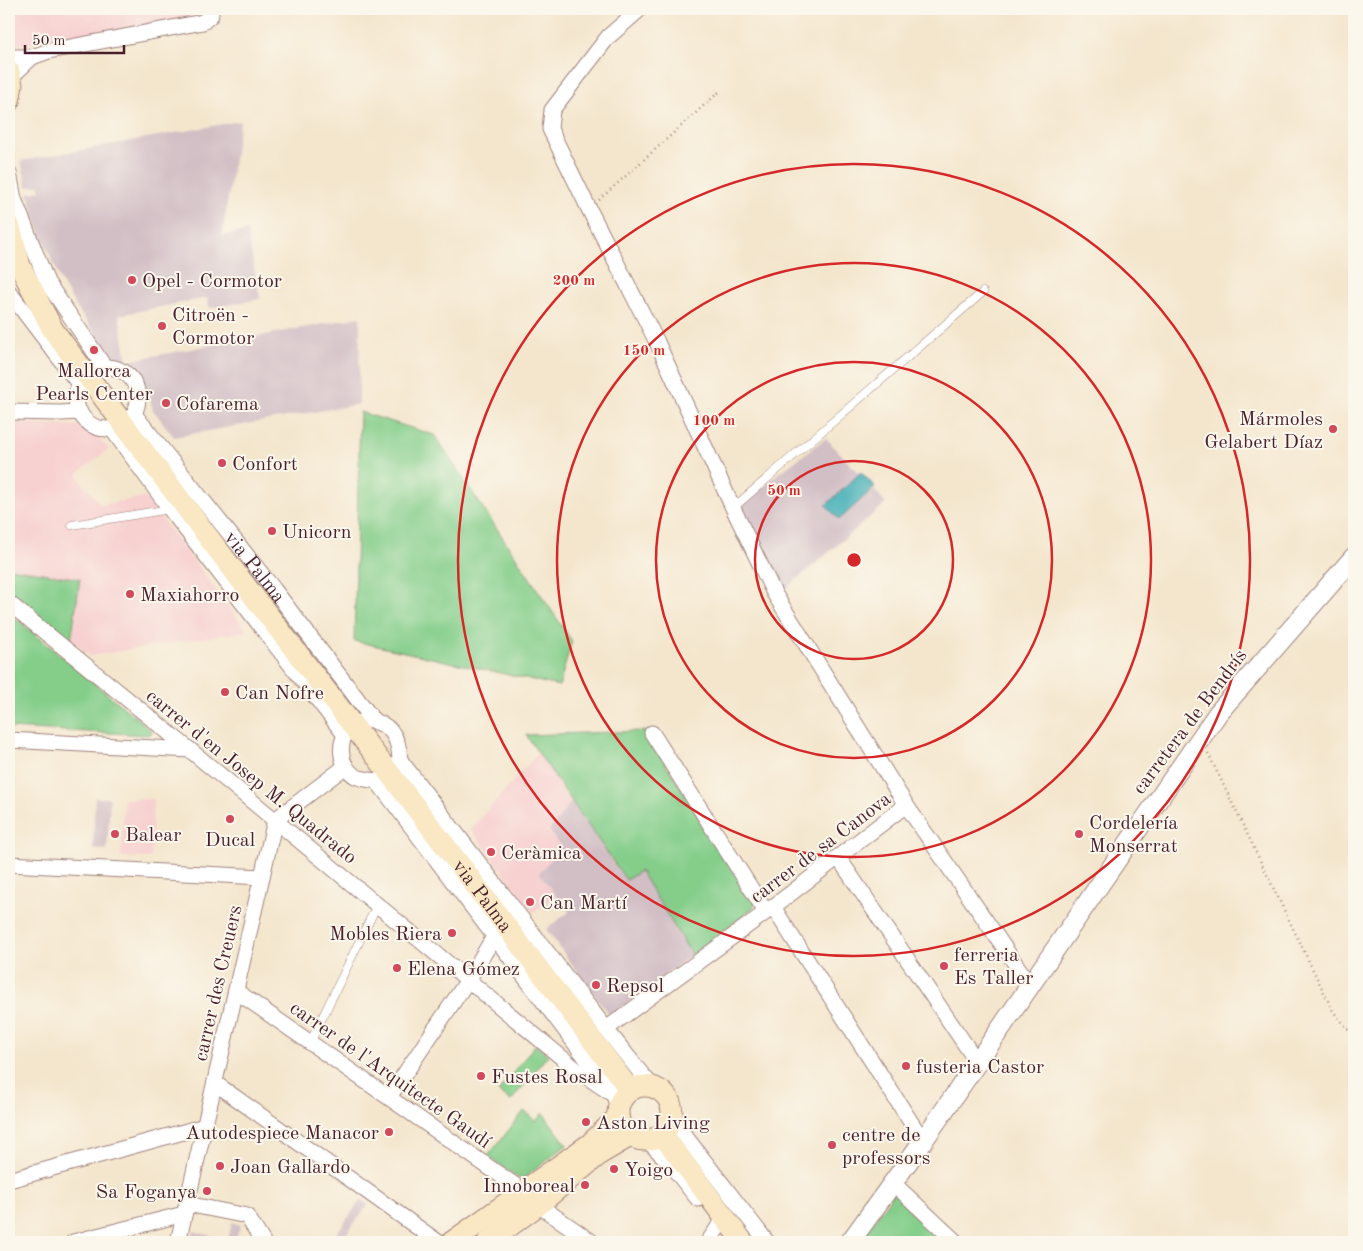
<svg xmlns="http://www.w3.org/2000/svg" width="1363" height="1251" viewBox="0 0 1363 1251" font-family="'Old Standard TT',serif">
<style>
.built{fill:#f7d0d0}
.industrial{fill:#d2bec5}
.green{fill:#84ce8a;stroke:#67765a}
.water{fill:#3aabb4;stroke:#426570}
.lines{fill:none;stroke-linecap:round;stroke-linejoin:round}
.service-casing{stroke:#9f827c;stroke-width:9}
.minor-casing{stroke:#9f827c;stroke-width:17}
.tertiary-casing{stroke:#9f827c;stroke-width:21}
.secondary-casing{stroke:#9f827c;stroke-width:23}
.path{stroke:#9f827c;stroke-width:2.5;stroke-dasharray:1 4;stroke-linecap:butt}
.service{stroke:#fff;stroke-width:8}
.minor{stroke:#fff;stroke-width:15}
.tertiary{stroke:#fff;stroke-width:19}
.secondary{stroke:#fae7c3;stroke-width:21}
.ring{fill:none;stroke:#d62828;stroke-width:2.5}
.poi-dot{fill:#d1495b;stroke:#fbf7ec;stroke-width:2}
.labels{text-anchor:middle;stroke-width:4;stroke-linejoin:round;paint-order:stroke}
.poi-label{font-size:20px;fill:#4a1f2b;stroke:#fbf7ec;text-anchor:start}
.street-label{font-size:20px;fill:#4a1f2b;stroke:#fbf7ec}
.centre{fill:#d62828;stroke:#fbf7ec;stroke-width:2.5}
.ring-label{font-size:15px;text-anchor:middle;font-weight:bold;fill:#d62828;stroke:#fbf7ec;stroke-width:4;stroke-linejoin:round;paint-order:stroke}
</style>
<rect width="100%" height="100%" fill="#fbf7ec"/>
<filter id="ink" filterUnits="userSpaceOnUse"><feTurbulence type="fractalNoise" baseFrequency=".02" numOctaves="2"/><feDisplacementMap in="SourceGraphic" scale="10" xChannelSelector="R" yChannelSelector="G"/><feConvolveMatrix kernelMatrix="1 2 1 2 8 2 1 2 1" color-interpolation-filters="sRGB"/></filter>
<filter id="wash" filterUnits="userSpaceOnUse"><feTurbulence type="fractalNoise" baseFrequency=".0096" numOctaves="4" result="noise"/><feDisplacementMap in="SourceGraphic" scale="20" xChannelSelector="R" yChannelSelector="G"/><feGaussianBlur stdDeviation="1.12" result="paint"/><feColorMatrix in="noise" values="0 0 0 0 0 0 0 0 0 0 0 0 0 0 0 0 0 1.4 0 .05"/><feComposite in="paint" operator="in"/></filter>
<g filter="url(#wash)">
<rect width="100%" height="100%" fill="#f4e6cd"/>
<!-- built -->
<g class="built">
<path d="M9 9H220L221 14 9 46Z"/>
<path d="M9 422 73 425 90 429 109 449 77 474 85 487H87L100 505 145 497 247 631 90 656 81 650 82 648 72 640 80 579 9 568Z"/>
<path d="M538 753 571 803 549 831 561 846 539 873 556 895 533 913 471 829Z"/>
<path d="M124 799H153L151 858 121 857Z"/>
</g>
<!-- industrial -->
<g class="industrial">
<path d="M240 121 222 236 247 231 260 299 210 308 207 298 119 315 127 361 360 317 359 404 174 437 153 410 145 383 138 373 110 353 78 310 62 283 40 232 28 193 40 191V185L27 187 21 161Z"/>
<path d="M826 438 886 503 782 592 733 508Z"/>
<path d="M95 798H110L107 850 93 849Z"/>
<path d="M572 801 625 880 640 871 692 955 610 1016 546 929 569 912 539 873 561 847 549 831Z"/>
<path d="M361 1200 368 1205 341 1241 336 1234Z"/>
<path d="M232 1222 241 1225 234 1242H190L193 1231 228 1240Z"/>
</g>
<!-- green -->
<g class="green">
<path d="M360 412 434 435 572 641 559 686 354 641Z"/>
<path d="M9 568 80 579 71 641 9 590Z"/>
<path d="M9 613 151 730 152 733 149 735 9 728Z"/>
<path d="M644 731 755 902 753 908 692 955 640 871 626 880 526 735Z"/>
<path d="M535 1045 548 1055 511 1101 498 1092Z"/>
<path d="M524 1111 536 1121 543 1113 567 1145 524 1178H518L488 1156Z"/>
<path d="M894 1192 950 1242H860Z"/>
</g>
<!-- water -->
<path class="water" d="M861 472 875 487 839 520 826 505Z"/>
</g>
<g filter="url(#ink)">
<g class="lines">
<!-- service casing -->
<g class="service-casing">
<g id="service">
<path d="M733 508 983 292"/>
<path d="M72 525 170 509"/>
<path d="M310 1043 377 905"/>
</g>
</g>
<!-- minor casing -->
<g class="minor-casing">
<g id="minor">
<path d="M640 9 608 37 552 110 550 129 589 209 657 342 733 508 774 593 906 805"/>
<path d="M9 57H32L11 77"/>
<path d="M32 57 49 51 203 22 211 15V9"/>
<path d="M9 173 14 199 47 282 104 366"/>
<path d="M9 292 79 384"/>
<circle cx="107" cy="398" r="31"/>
<path d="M9 412 60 413 80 412"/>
<path id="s1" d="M134 414 272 587 374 721"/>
<path d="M112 429 170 509 345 735"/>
<path d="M9 603 190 750 578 1071 614 1095"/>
<path d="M368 720C391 723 399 738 400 760L389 773 377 781C370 780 363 779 357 777 338 767 336 738 353 726 357 723 363 721 368 720Z"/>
<path d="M652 733 766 912"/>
<path d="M9 740 190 750"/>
<path d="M400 760 606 1029 644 1077 654 1087"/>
<path d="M377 781 614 1095 618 1109"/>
<path d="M838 857 977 1062"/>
<path d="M9 864 262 877"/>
<path d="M773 907 923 1141"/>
<path d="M236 991 523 1191 538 1205 592 1242"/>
<path d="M606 1029 773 907 906 805 1030 985"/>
<path d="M215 1083 438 1242"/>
<path d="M389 1097 468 980 494 937"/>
<path d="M671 1118 767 1242"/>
<path d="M647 1140 667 1160 698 1199"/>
<path d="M9 1180 205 1126"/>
<path d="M893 1183 956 1242"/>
<path d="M187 1204 247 1216 263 1242"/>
<path d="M73 1242 184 1214"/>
<path d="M178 1242 275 820 346 766"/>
<path d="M708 1242 719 1226"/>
</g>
</g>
<!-- tertiary casing -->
<g class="tertiary-casing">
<path id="tertiary" d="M850 1242 923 1141 1218 713 1354 557"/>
</g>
<!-- secondary casing -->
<g class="secondary-casing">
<g id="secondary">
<path d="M9 72 12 85 9 101"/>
<path id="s2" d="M9 225 20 266 53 330 202 529 466 873 630 1090"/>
<circle cx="645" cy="1113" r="27"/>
<path d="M662 1134 743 1242"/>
<path d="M452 1242 590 1144 618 1117"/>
<path d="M488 1242 538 1205 601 1153 630 1136"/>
</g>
</g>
<!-- path -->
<g class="path">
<path d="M599 200 719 92"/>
<path d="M1208 753 1333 1011 1354 1037"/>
</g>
<!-- service -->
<use href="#service" class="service"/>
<!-- minor -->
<use href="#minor" class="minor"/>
<!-- tertiary -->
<use href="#tertiary" class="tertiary"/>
<!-- secondary -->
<use href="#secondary" class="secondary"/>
</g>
</g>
<!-- distance rings -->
<g class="ring">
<circle cx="854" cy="560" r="99"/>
<circle cx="854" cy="560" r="198"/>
<circle cx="854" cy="560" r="297"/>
<circle cx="854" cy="560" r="396"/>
</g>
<!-- markers -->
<g class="poi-dot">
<circle cx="132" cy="280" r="5"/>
<circle cx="162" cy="326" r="5"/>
<circle cx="94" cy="350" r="5"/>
<circle cx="166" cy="403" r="5"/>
<circle cx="1333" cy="429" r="5"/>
<circle cx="222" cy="463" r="5"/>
<circle cx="272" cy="531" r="5"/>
<circle cx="130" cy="594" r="5"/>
<circle cx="225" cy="692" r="5"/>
<circle cx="230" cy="819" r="5"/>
<circle cx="115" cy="834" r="5"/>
<circle cx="1079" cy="834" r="5"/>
<circle cx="491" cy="852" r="5"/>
<circle cx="530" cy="902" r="5"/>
<circle cx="452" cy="933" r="5"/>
<circle cx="944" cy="966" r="5"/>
<circle cx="397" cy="968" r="5"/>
<circle cx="596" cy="985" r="5"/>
<circle cx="906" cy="1066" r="5"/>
<circle cx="481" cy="1076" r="5"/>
<circle cx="586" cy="1122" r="5"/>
<circle cx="389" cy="1132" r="5"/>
<circle cx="832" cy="1145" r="5"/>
<circle cx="220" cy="1166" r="5"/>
<circle cx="614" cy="1169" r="5"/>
<circle cx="585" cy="1185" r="5"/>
<circle cx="207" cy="1191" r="5"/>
</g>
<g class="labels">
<!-- poi labels -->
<g class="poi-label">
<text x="142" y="287">Opel - Cormotor</text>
<text x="172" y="321">Citroën -<tspan x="172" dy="23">Cormotor</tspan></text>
<text x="94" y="377" text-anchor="middle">Mallorca<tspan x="94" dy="23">Pearls Center</tspan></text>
<text x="176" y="410">Cofarema</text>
<text x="1323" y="425" text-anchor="end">Mármoles<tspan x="1323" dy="23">Gelabert Díaz</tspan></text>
<text x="232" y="470">Confort</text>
<text x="282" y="538">Unicorn</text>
<text x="140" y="601">Maxiahorro</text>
<text x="235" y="699">Can Nofre</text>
<text x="1089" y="829">Cordelería<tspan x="1089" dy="23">Monserrat</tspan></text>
<text x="125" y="841">Balear</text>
<text x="230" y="846" text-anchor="middle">Ducal</text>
<text x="501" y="859">Ceràmica</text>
<text x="540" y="909">Can Martí</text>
<text x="442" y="940" text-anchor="end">Mobles Riera</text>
<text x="954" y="961">ferreria<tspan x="954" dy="23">Es Taller</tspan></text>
<text x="407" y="975">Elena Gómez</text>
<text x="606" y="992">Repsol</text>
<text x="916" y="1073">fusteria Castor</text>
<text x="491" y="1083">Fustes Rosal</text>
<text x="596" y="1129">Aston Living</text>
<text x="379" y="1139" text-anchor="end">Autodespiece Manacor</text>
<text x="842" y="1141">centre de<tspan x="842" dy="23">professors</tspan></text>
<text x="230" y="1173">Joan Gallardo</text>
<text x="624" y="1176">Yoigo</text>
<text x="575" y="1192" text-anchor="end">Innoboreal</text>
<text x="197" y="1198" text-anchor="end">Sa Foganya</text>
</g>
<!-- street labels -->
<g class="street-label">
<text dy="7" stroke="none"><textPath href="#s1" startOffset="195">via Palma</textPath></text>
<text transform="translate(1189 721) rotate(-53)" y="7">carretera de Bendrís</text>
<text transform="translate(252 776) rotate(39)" y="7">carrer d'en Josep M. Quadrado</text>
<text transform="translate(820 847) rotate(-37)" y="7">carrer de sa Canova</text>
<text dy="7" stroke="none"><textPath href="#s2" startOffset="825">via Palma</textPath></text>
<text transform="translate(217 983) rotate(-77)" y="7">carrer des Creuers</text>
<text transform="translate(391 1074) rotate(35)" y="7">carrer de l'Arquitecte Gaudí</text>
</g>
</g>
<circle cx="854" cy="560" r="8" class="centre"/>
<g class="ring-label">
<text x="574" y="285">200 m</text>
<text x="644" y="355">150 m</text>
<text x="714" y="425">100 m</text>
<text x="784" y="495">50 m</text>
</g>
<!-- margin -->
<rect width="1363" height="1251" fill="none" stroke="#fbf7ec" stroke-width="30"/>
<!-- scale -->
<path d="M25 45v8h99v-8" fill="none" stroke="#4a1f2b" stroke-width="2.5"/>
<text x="32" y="45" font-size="15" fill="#4a1f2b" stroke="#fbf7ec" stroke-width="4" paint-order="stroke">50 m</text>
</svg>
